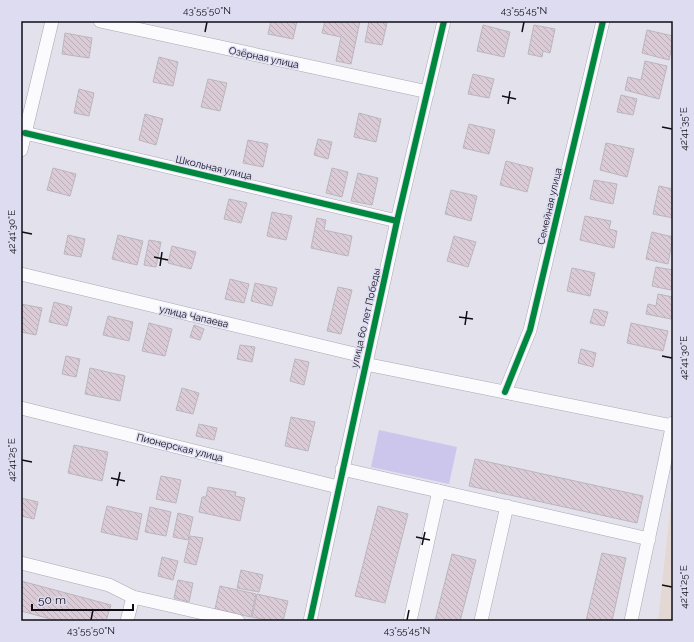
<svg xmlns="http://www.w3.org/2000/svg" width="694" height="642" viewBox="0 0 694 642" font-family="Raleway,sans-serif">
<style>
.commercial{fill:#e4d8d5}
.green{fill:#ccc6ed}
.building{fill:url(#building-back-hatch);stroke:#bab6bc}
.lines{fill:none;stroke-linecap:round;stroke-linejoin:round}
.minor-casing{stroke:#a9a8b1;stroke-width:14}
.minor{stroke:#fbfafc;stroke-width:13}
.cycleway-casing{stroke:#dedcf1;stroke-width:8}
.cycleway{stroke:#00873e;stroke-width:6}
.ticks{fill:none;stroke:#0f0e15;stroke-width:1.5}
.labels{text-anchor:middle;stroke-width:3;stroke-linejoin:round;paint-order:stroke}
.street-label{font-size:10px;fill:#0f0e15;stroke:#dedcf1}
.neatline{fill:none;stroke:#0f0e15;stroke-width:1.5}
.ticks-label{font-size:10px;text-anchor:middle;fill:#0f0e15}
</style>
<defs>
<pattern id="building-back-hatch" width="6" height="6" patternUnits="userSpaceOnUse"><rect width="6" height="6" fill="#dbcbd6"/><path d="M-1 5l2 2M0 0l6 6M5-1l2 2" fill="none" stroke="#bbadb7"/></pattern>
</defs>
<rect width="100%" height="100%" fill="#e2e1ec"/>
<!-- commercial -->
<path class="commercial" d="M673 484V621H658Z"/>
<!-- green -->
<path class="green" d="M379 430 457 447 449 484 371 467Z"/>
<!-- building -->
<g class="building">
<path d="M271 21H297L293 39 268 34Z"/>
<path d="M325 21H360L351 64 336 61 341 37 322 33Z"/>
<path d="M369 21 387 23 382 45 365 42Z"/>
<path d="M483 25 510 32 504 57 477 51Z"/>
<path d="M534 25 555 29 550 53 543 51 542 57 528 54Z"/>
<path d="M647 30 673 36V42L669 60 642 53Z"/>
<path d="M65 33 92 38 89 58 62 54Z"/>
<path d="M159 57 178 62 173 86 153 82Z"/>
<path d="M645 61 667 66 659 99 625 90 628 77 641 80Z"/>
<path d="M473 74 494 79 489 98 468 94Z"/>
<path d="M208 79 227 83 220 111 201 107Z"/>
<path d="M79 89 94 93 89 116 74 113Z"/>
<path d="M621 95 637 99 633 115 617 112Z"/>
<path d="M359 113 381 119 376 142 354 137Z"/>
<path d="M145 114 163 119 156 145 139 140Z"/>
<path d="M469 124 495 130 489 154 463 148Z"/>
<path d="M318 139 332 142 328 159 314 155Z"/>
<path d="M248 140 268 144 263 167 243 163Z"/>
<path d="M606 143 634 149 627 177 600 170Z"/>
<path d="M506 161 533 168 527 192 500 185Z"/>
<path d="M53 168 76 174 70 196 47 190Z"/>
<path d="M332 168 348 172 342 197 326 193Z"/>
<path d="M358 173 378 178 372 205 351 201Z"/>
<path d="M594 180 617 184 613 204 590 199Z"/>
<path d="M659 186 673 189V218L653 214Z"/>
<path d="M451 190 477 196 471 221 445 214Z"/>
<path d="M229 199 247 203 241 223 224 219Z"/>
<path d="M272 212 292 216 286 240 267 236Z"/>
<path d="M585 216 611 221 609 229 617 231 614 248 580 240Z"/>
<path d="M317 218 326 220 324 230 352 236 348 256 311 248Z"/>
<path d="M652 232 673 237 668 264 646 259Z"/>
<path d="M68 235 85 239 81 257 64 254Z"/>
<path d="M118 235 143 241 137 265 112 259Z"/>
<path d="M454 236 476 242 468 267 447 261Z"/>
<path d="M149 240 161 242 156 267 144 265Z"/>
<path d="M172 246 196 252 191 269 168 263Z"/>
<path d="M656 267 673 270 671 290 652 286Z"/>
<path d="M572 268 595 273 590 296 567 291Z"/>
<path d="M230 279 249 284 244 303 225 299Z"/>
<path d="M255 283 277 288 272 306 251 301Z"/>
<path d="M338 287 352 290 341 334 327 331Z"/>
<path d="M658 294 673 297V312L671 319 646 314 648 304 656 306Z"/>
<path d="M54 302 72 307 67 326 49 322Z"/>
<path d="M21 304 42 308 36 335 21 332Z"/>
<path d="M594 309 608 312 604 326 590 323Z"/>
<path d="M108 316 133 322 129 341 103 335Z"/>
<path d="M149 323 172 329 165 356 142 351Z"/>
<path d="M631 323 668 331 663 351 627 343Z"/>
<path d="M194 325 204 329 200 340 190 337Z"/>
<path d="M240 345 255 347 252 362 237 359Z"/>
<path d="M581 349 596 353 593 367 578 363Z"/>
<path d="M66 356 80 359 76 377 62 374Z"/>
<path d="M295 359 309 362 304 385 290 381Z"/>
<path d="M90 368 125 376 120 401 85 394Z"/>
<path d="M182 388 199 393 193 414 176 410Z"/>
<path d="M291 417 315 422 308 451 285 446Z"/>
<path d="M199 424 217 428 214 440 196 436Z"/>
<path d="M74 445 108 452 102 481 68 473Z"/>
<path d="M475 459 643 496 637 523 469 486Z"/>
<path d="M161 476 181 480 176 503 156 499Z"/>
<path d="M208 487 236 492 235 496 245 498 240 521 199 512 202 497H206Z"/>
<path d="M21 498 38 502 34 519 21 516Z"/>
<path d="M107 506 142 514 137 540 101 532Z"/>
<path d="M378 506 408 514 385 603 355 596Z"/>
<path d="M150 507 171 512 166 536 145 532Z"/>
<path d="M178 513 193 517 188 540 173 537Z"/>
<path d="M190 536 203 538 196 565 184 562Z"/>
<path d="M602 553 626 558 612 621H586Z"/>
<path d="M452 554 476 560 460 621H435Z"/>
<path d="M162 557 178 561 173 580 158 576Z"/>
<path d="M241 570 263 575 259 592 237 588Z"/>
<path d="M178 580 193 583 189 602 174 598Z"/>
<path d="M21 581 111 605 106 621H58L21 611Z"/>
<path d="M220 586 256 594 251 617 215 609Z"/>
<path d="M257 594 288 601 283 621H272L252 617Z"/>
</g>
<g class="lines">
<!-- minor casing -->
<g class="minor-casing">
<g id="minor">
<path d="M100 21 428 92"/>
<path d="M25 133 397 221"/>
<path d="M21 150 52 21"/>
<path d="M21 274 367 357"/>
<path d="M365 364 673 426"/>
<path d="M505 392 530 330 603 21"/>
<path d="M21 408 338 487"/>
<path d="M342 469 649 539"/>
<path d="M21 563 109 585 133 597 238 621"/>
<path d="M127 621 133 597"/>
<path d="M310 621 397 221 444 21"/>
<path d="M410 621 439 491"/>
<path d="M481 621 507 506"/>
<path d="M631 621 673 423"/>
</g>
</g>
<!-- minor -->
<use href="#minor" class="minor"/>
<!-- cycleway casing -->
<g class="cycleway-casing">
<g id="cycleway">
<path d="M25 133 397 221"/>
<path d="M505 392 530 330 603 21"/>
<path d="M310 621 397 221 444 21"/>
</g>
</g>
<!-- cycleway -->
<use href="#cycleway" class="cycleway"/>
</g>
<!-- ticks -->
<path class="ticks" d="M205 32 207 22M522 32 524 22M502 96 516 99M508 104 510 91M662 127 672 129M22 232 32 234M154 257 168 260M160 266 162 252M459 317 473 319M465 325 467 311M662 356 672 358M22 460 32 462M111 478 125 481M117 486 120 472M416 537 430 540M422 545 425 532M662 585 672 587M91 620 93 610M407 620 409 610"/>
<g class="labels">
<!-- street labels -->
<g class="street-label">
<text transform="translate(264 57) rotate(12)" y="4">Озёрная улица</text>
<text transform="translate(214 167) rotate(13)" y="4">Школьная улица</text>
<text transform="translate(549 206) rotate(-77)" y="4">Семейная улица</text>
<text transform="translate(194 316) rotate(13)" y="4">улица Чапаева</text>
<text transform="translate(365 318) rotate(-77)" y="4">улица 60 лет Победы</text>
<text transform="translate(180 447) rotate(14)" y="4">Пионерская улица</text>
</g>
</g>
<!-- border -->
<rect width="694" height="642" fill="none" stroke="#dedcf1" stroke-width="44"/>
<!-- scale -->
<path d="M32 604v6h101v-6" fill="none" stroke="#0f0e15" stroke-width="2"/>
<text x="38" y="604" font-size="12" fill="#0f0e15" stroke="#dedcf1" stroke-width="3" paint-order="stroke">50 m</text>
<rect x="22" y="22" width="650" height="598" class="neatline"/>
<g class="ticks-label">
<text x="207" y="14">43°55'50"N</text>
<text x="524" y="14">43°55'45"N</text>
<text transform="translate(683 129) rotate(-90)" y="4">42°41'35"E</text>
<text transform="translate(11 232) rotate(-90)" y="4">42°41'30"E</text>
<text transform="translate(683 358) rotate(-90)" y="4">42°41'30"E</text>
<text transform="translate(11 460) rotate(-90)" y="4">42°41'25"E</text>
<text transform="translate(683 587) rotate(-90)" y="4">42°41'25"E</text>
<text x="91" y="634">43°55'50"N</text>
<text x="407" y="634">43°55'45"N</text>
</g>
</svg>
